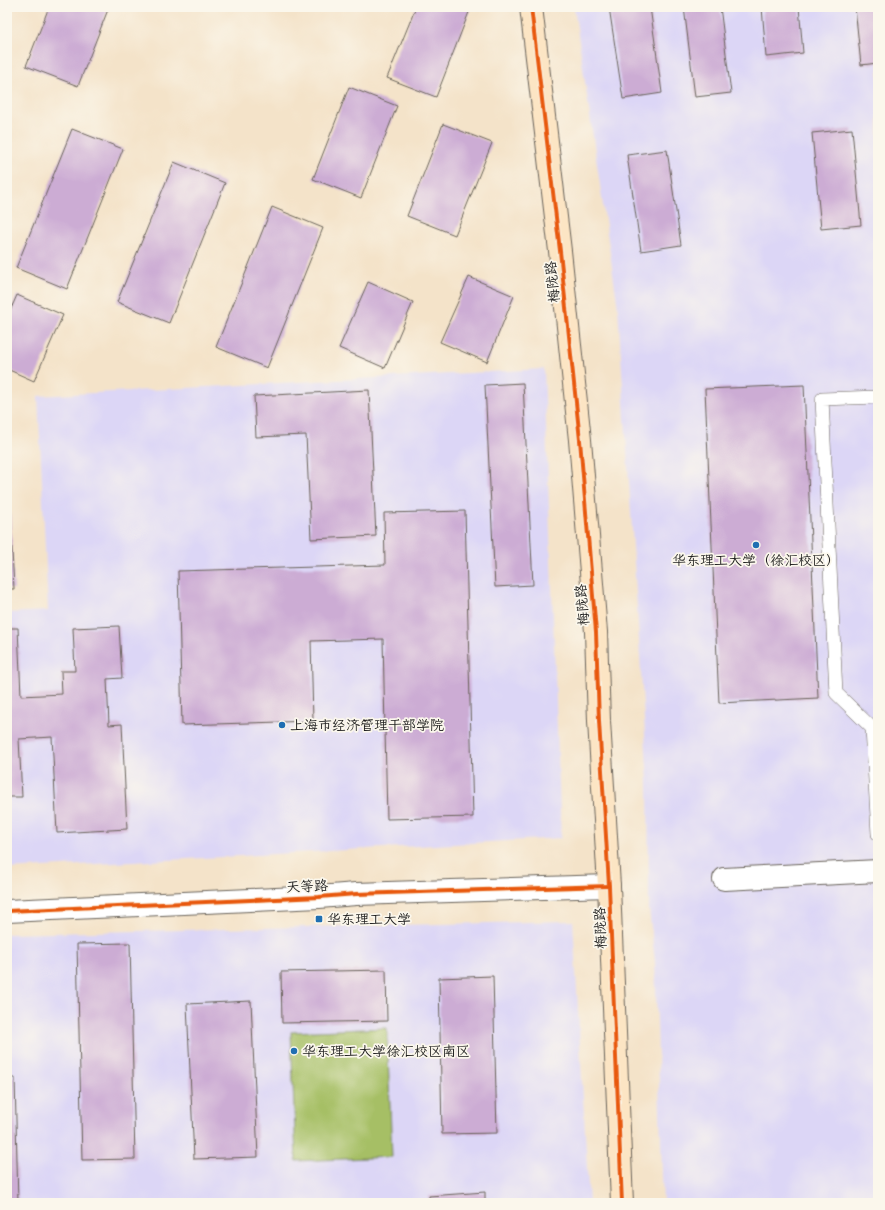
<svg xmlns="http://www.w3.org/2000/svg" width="885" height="1210" viewBox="0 0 885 1210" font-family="'Shantell Sans','LXGW WenKai TC',sans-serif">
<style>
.built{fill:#dcd6f6}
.green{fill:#a6bf65;stroke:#616e40}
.building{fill:#ccacd4}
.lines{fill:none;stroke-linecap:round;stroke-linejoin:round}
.lane-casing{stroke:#686259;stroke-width:14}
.street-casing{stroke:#686259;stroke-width:24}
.secondary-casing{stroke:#686259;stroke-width:24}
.lane{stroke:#fff;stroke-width:13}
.street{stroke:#fff;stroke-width:22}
.secondary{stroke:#fce5c4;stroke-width:22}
.cycleway-casing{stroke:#fbf7ec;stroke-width:6}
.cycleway{stroke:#e8590c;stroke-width:4}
.poi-dot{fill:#1f6fb2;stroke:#fbf7ec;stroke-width:1.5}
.labels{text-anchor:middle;stroke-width:3.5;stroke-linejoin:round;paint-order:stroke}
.street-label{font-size:14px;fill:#1c1c1c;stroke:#fbf7ec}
.poi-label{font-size:14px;fill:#1c1c1c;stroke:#fbf7ec;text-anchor:start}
</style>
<rect width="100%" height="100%" fill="#fbf7ec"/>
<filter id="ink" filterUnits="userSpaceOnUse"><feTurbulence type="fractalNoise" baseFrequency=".025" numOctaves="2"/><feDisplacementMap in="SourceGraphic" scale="8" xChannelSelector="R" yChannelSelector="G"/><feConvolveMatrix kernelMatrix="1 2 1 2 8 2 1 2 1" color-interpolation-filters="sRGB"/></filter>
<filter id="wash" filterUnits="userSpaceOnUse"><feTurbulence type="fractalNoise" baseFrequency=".012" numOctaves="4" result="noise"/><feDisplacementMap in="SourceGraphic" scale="16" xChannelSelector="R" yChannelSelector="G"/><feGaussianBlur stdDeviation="0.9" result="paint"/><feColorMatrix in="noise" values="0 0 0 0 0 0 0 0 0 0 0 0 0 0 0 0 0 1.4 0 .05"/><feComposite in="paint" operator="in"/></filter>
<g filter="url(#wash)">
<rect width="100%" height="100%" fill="#f4e3c9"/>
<!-- built -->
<g class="built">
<path d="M574 7H878V1203H663L655 962 649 909 648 782 618 308Z"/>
<path d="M544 369 561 838 7 869V613L48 611 38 396Z"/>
<path d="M573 921 589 1203H7V934Z"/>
</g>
<!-- green -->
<path class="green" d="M387 1028 392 1157 296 1161 291 1032Z"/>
<g id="blocks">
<!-- building -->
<g class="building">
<path d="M49 7H109L78 86 26 66Z"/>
<path d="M416 7H471L436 97 387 78Z"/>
<path d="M609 7H650L662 93 623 99Z"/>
<path d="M684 7H720L731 93 695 97Z"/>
<path d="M762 7H799L803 53 766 57Z"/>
<path d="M855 7H878V63L861 65Z"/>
<path d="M349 87 397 106 361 198 313 179Z"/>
<path d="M443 124 492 143 455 235 407 216Z"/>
<path d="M72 129 123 149 67 289 16 268Z"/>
<path d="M852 129 861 225 821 229 812 133Z"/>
<path d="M667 150 681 245 641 251 627 155Z"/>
<path d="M174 162 225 183 169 323 117 302Z"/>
<path d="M272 207 323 228 267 368 216 347Z"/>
<path d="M469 277 514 296 487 362 440 342Z"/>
<path d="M368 282 413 302 385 368 339 348Z"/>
<path d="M17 295 63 315 34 381 7 369V318Z"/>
<path d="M523 383 533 585 495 587 485 385Z"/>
<path d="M804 385 818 698 719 703 705 389Z"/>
<path d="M369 390 376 536 311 539 306 435 256 437 254 396Z"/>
<path d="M7 472H8L14 589H7Z"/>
<path d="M465 511 473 817 387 819 383 639 311 641 313 721 182 725 178 571 385 565 384 513Z"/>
<path d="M119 626 122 678 107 679 109 725 122 724 127 829 57 833 52 737 19 739 22 797H7V628H18L21 696 62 694 61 671H75L73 628Z"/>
<path d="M130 943 135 1159 82 1160 77 944Z"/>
<path d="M386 970 387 1021 282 1023 281 972Z"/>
<path d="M493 976 497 1133 442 1134 439 978Z"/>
<path d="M251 1001 258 1157 194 1159 187 1004Z"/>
<path d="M7 1078H15L18 1203H7Z"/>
<path d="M485 1192V1203H429V1196Z"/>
</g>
</g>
</g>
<g filter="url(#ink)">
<use href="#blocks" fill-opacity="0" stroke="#686259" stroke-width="1"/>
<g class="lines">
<!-- lane casing -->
<g class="lane-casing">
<path id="lane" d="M878 397 822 399 836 693 872 728 878 834"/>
</g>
<!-- street casing -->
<g class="street-casing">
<g id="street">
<path d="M724 879 878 871"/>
<path d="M7 911 319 897 356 894 609 886"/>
</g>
</g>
<!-- secondary casing -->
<g class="secondary-casing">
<path id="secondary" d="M531 7 560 251 580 440 596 632 599 721 609 886 622 1203"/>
</g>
<!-- lane -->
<use href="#lane" class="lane"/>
<!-- street -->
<use href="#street" class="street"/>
<!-- secondary -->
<use href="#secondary" class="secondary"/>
<!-- cycleway casing -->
<g class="cycleway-casing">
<g id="cycleway">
<path d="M531 7 560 251 580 440 596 632 599 721 609 886 622 1203"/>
<path d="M7 911 319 897 356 894 609 886"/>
</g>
</g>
<!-- cycleway -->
<use href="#cycleway" class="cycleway"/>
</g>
</g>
<!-- markers -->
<g class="poi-dot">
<circle cx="756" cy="545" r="4"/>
<circle cx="282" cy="725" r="4"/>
<rect x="315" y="915" width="8" height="8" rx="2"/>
<circle cx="294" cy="1051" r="4"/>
</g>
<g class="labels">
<!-- street labels -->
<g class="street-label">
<text transform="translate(552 282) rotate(-96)" y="5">梅陇路</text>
<text transform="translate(582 605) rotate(-95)" y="5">梅陇路</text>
<text transform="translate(307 886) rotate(-3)" y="5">天等路</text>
<text transform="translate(600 928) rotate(-92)" y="5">梅陇路</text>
</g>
<!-- poi labels -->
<g class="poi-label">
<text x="756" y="565" text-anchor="middle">华东理工大学（徐汇校区）</text>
<text x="290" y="730">上海市经济管理干部学院</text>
<text x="327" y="924">华东理工大学</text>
<text x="302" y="1056">华东理工大学徐汇校区南区</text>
</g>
</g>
<!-- margin -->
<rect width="885" height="1210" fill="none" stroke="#fbf7ec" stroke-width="24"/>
</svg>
